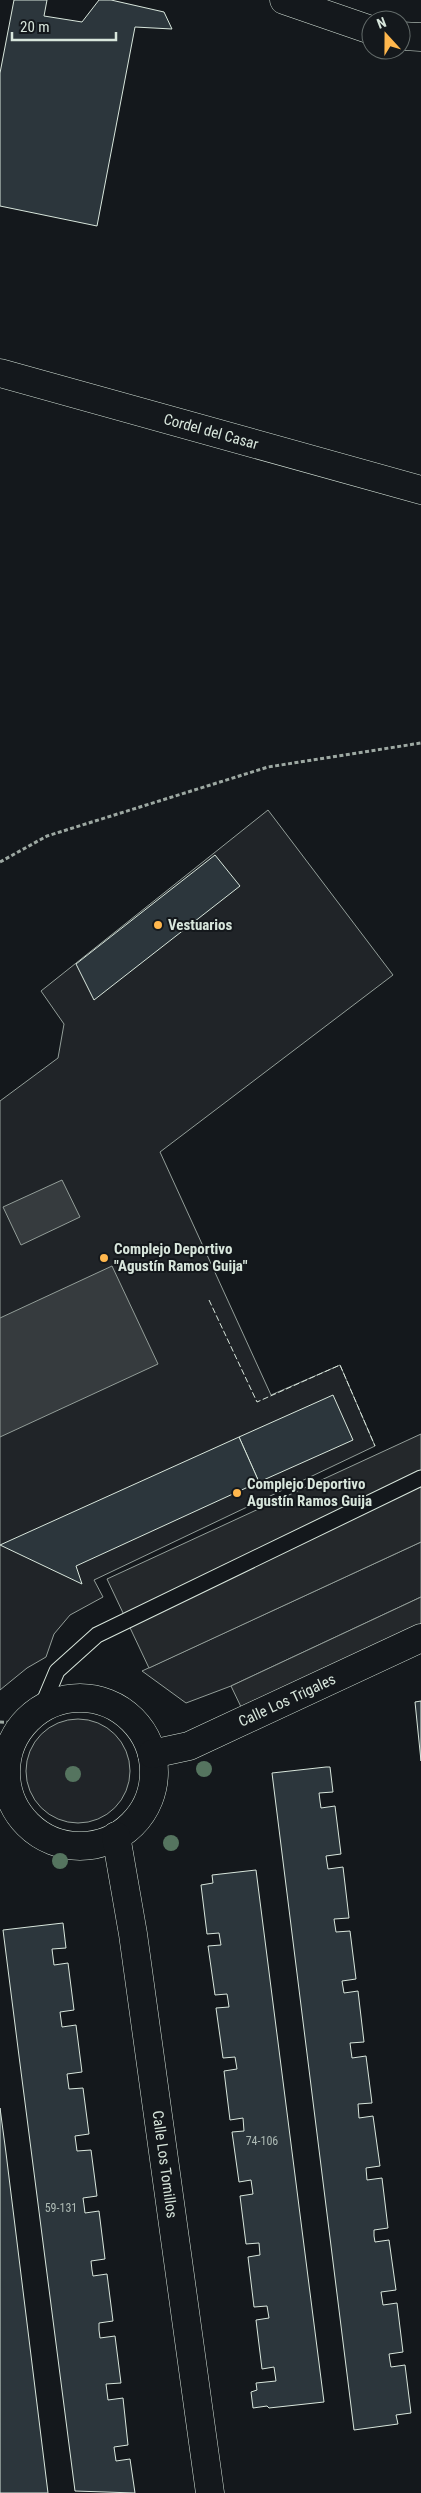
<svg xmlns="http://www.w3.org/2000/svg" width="421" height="2493" viewBox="0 0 421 2493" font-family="'Roboto Condensed',sans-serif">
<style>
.green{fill:#202428;stroke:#939e99}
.parking{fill:#24282b;stroke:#939e99}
.water{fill:#363b3e;stroke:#939e99}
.building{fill:#2c363c;stroke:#d8e6dc}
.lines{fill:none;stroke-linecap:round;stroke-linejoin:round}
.lane-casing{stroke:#d8e6dc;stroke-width:17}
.street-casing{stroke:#d8e6dc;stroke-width:29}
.path{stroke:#9da8a2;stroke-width:3;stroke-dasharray:4 2.5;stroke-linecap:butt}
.lane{stroke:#14181c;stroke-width:15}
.street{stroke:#14181c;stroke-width:28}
.fence{stroke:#d8e6dc;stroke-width:1;stroke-dasharray:6 2.5;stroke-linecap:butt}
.tree{fill:#55745f}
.poi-dot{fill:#ffb74d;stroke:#14181c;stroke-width:2}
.labels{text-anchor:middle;stroke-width:4;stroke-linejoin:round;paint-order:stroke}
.number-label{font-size:12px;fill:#adbab4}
.street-label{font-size:15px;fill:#d8e6dc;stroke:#14181c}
.poi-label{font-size:15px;font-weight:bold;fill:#d8e6dc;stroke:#14181c;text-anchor:start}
</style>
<rect width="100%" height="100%" fill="#14181c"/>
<!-- green -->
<g class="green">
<path d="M268 810 393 975 160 1152 271 1395 340 1365 375 1446 94 1580 103 1597 70 1615 54 1634 46 1657 27 1668 0 1690V1101L58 1058 64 1024 41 991Z"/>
<path d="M421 1542V1597L231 1686 186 1703 142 1671Z"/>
<circle cx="78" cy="1771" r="52"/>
</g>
<!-- parking -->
<g class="parking">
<path d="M421 1434V1542L149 1668 107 1579Z"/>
<path d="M421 1597V1624L242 1709 231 1686Z"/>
</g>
<!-- water -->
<g class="water">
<path d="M62 1180 80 1217 21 1245 3 1207Z"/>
<path d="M112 1266 158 1364 0 1437V1318Z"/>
</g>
<!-- building -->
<g class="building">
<path d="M14 0H47L44 16 82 22 99 0H111L164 12 172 29 135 27 97 226 0 206V73Z"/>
<path d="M215 855 240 886 94 1000 76 964Z"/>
<path d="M333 1395 353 1440 259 1482 239 1437Z"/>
<path d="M239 1437 259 1482 76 1566 82 1584 0 1545Z"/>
<path d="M421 1701V1761L415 1702Z"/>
<path d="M326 1767H330L333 1792 319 1793 320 1801 321 1808 335 1806 341 1854 326 1856 328 1869 343 1867 349 1918 334 1919 336 1932 350 1931 356 1979 342 1981 344 1993 358 1991 364 2042 350 2043 352 2058 366 2056 372 2103 358 2104 359 2118 373 2116 380 2166 366 2168 367 2180 382 2178 388 2228 374 2230V2236L375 2242 389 2240 396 2290 381 2292 383 2305 397 2303 403 2352 389 2354 390 2361 391 2367 405 2365 411 2413 396 2415 398 2424 354 2430 272 1773Z"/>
<path d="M256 1870 324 2402 269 2408 267 2406 253 2408 251 2392 257 2390 256 2383 276 2381 274 2367 262 2369 256 2320 269 2318 267 2306 254 2307 248 2257 260 2255 259 2243 246 2244 240 2196 253 2194 251 2180 239 2182 232 2132 244 2131 243 2118 230 2120 224 2071 237 2069 235 2057 223 2058 216 2008 229 2007 228 2000 227 1994 215 1995 208 1946 221 1945 219 1933 207 1934 201 1885 213 1883 212 1875Z"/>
<path d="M63 1923 66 1948 52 1949 54 1965 68 1963 74 2010 60 2012 62 2027 76 2025 82 2072 67 2074 69 2089 83 2088 89 2134 75 2136 77 2151 91 2150 97 2196 83 2198 84 2205 85 2213 99 2211 105 2259 91 2261 92 2270 93 2276 107 2274 113 2321 99 2323V2330L100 2338 115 2336 121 2383 106 2384 108 2400 123 2398 128 2445 114 2447 116 2461 130 2459 135 2493 75 2491 19 2056 3 1930Z"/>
<path d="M0 2108 6 2153 48 2493H0Z"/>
</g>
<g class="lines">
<!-- lane casing -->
<g class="lane-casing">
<path id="lane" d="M41 1709 57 1671 97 1635 421 1478"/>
</g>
<!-- street casing -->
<g class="street-casing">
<g id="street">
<path d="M284 0 371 30"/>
<path d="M401 36 421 37"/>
<path id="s1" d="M0 373 421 490"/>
<circle cx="80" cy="1772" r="74"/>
<path id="s2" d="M152 1754 189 1746 421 1638"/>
<path id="s3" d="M116 1836 133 1934 210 2493"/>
</g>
</g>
<!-- path -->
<g class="path">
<path d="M0 862 47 836 268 767 421 743"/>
<path d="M0 1722 20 1723"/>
</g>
<!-- lane -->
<use href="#lane" class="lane"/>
<!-- street -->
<use href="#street" class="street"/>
<!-- fence -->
<path class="fence" d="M209 1300 257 1402 340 1365 375 1446"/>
</g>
<!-- trees -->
<g class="tree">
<circle cx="204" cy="1769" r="8"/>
<circle cx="73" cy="1774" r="8"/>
<circle cx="171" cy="1843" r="8"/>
<circle cx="60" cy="1861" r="8"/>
</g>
<!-- markers -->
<g class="poi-dot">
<circle cx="158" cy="925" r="5"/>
<circle cx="104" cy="1258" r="5"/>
<circle cx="237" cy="1493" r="5"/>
</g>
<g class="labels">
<!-- number labels -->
<g class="number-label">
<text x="262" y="2145">74-106</text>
<text x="61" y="2212">59-131</text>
</g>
<!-- street labels -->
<g class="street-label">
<text dy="5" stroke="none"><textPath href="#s1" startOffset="219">Cordel del Casar</textPath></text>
<text dy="5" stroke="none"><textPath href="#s2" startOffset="146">Calle Los Trigales</textPath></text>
<text dy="5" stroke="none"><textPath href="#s3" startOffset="332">Calle Los Tomillos</textPath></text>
</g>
<!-- poi labels -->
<g class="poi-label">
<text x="168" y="930">Vestuarios</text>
<text x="114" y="1254">Complejo Deportivo<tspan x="114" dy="17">"Agustín Ramos Guija"</tspan></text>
<text x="247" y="1489">Complejo Deportivo<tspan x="247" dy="17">Agustín Ramos Guija</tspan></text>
</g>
</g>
<!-- north arrow -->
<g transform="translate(386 35) rotate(339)"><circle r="24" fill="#14181c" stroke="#626a69"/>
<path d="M0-4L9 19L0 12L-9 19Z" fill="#ffb74d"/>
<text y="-8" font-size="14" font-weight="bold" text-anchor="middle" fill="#d8e6dc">N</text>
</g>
<!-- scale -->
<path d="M12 32v8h104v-8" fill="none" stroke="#d8e6dc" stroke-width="2.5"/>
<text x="20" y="32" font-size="15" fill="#d8e6dc" stroke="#14181c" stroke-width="4" paint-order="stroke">20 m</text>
</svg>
